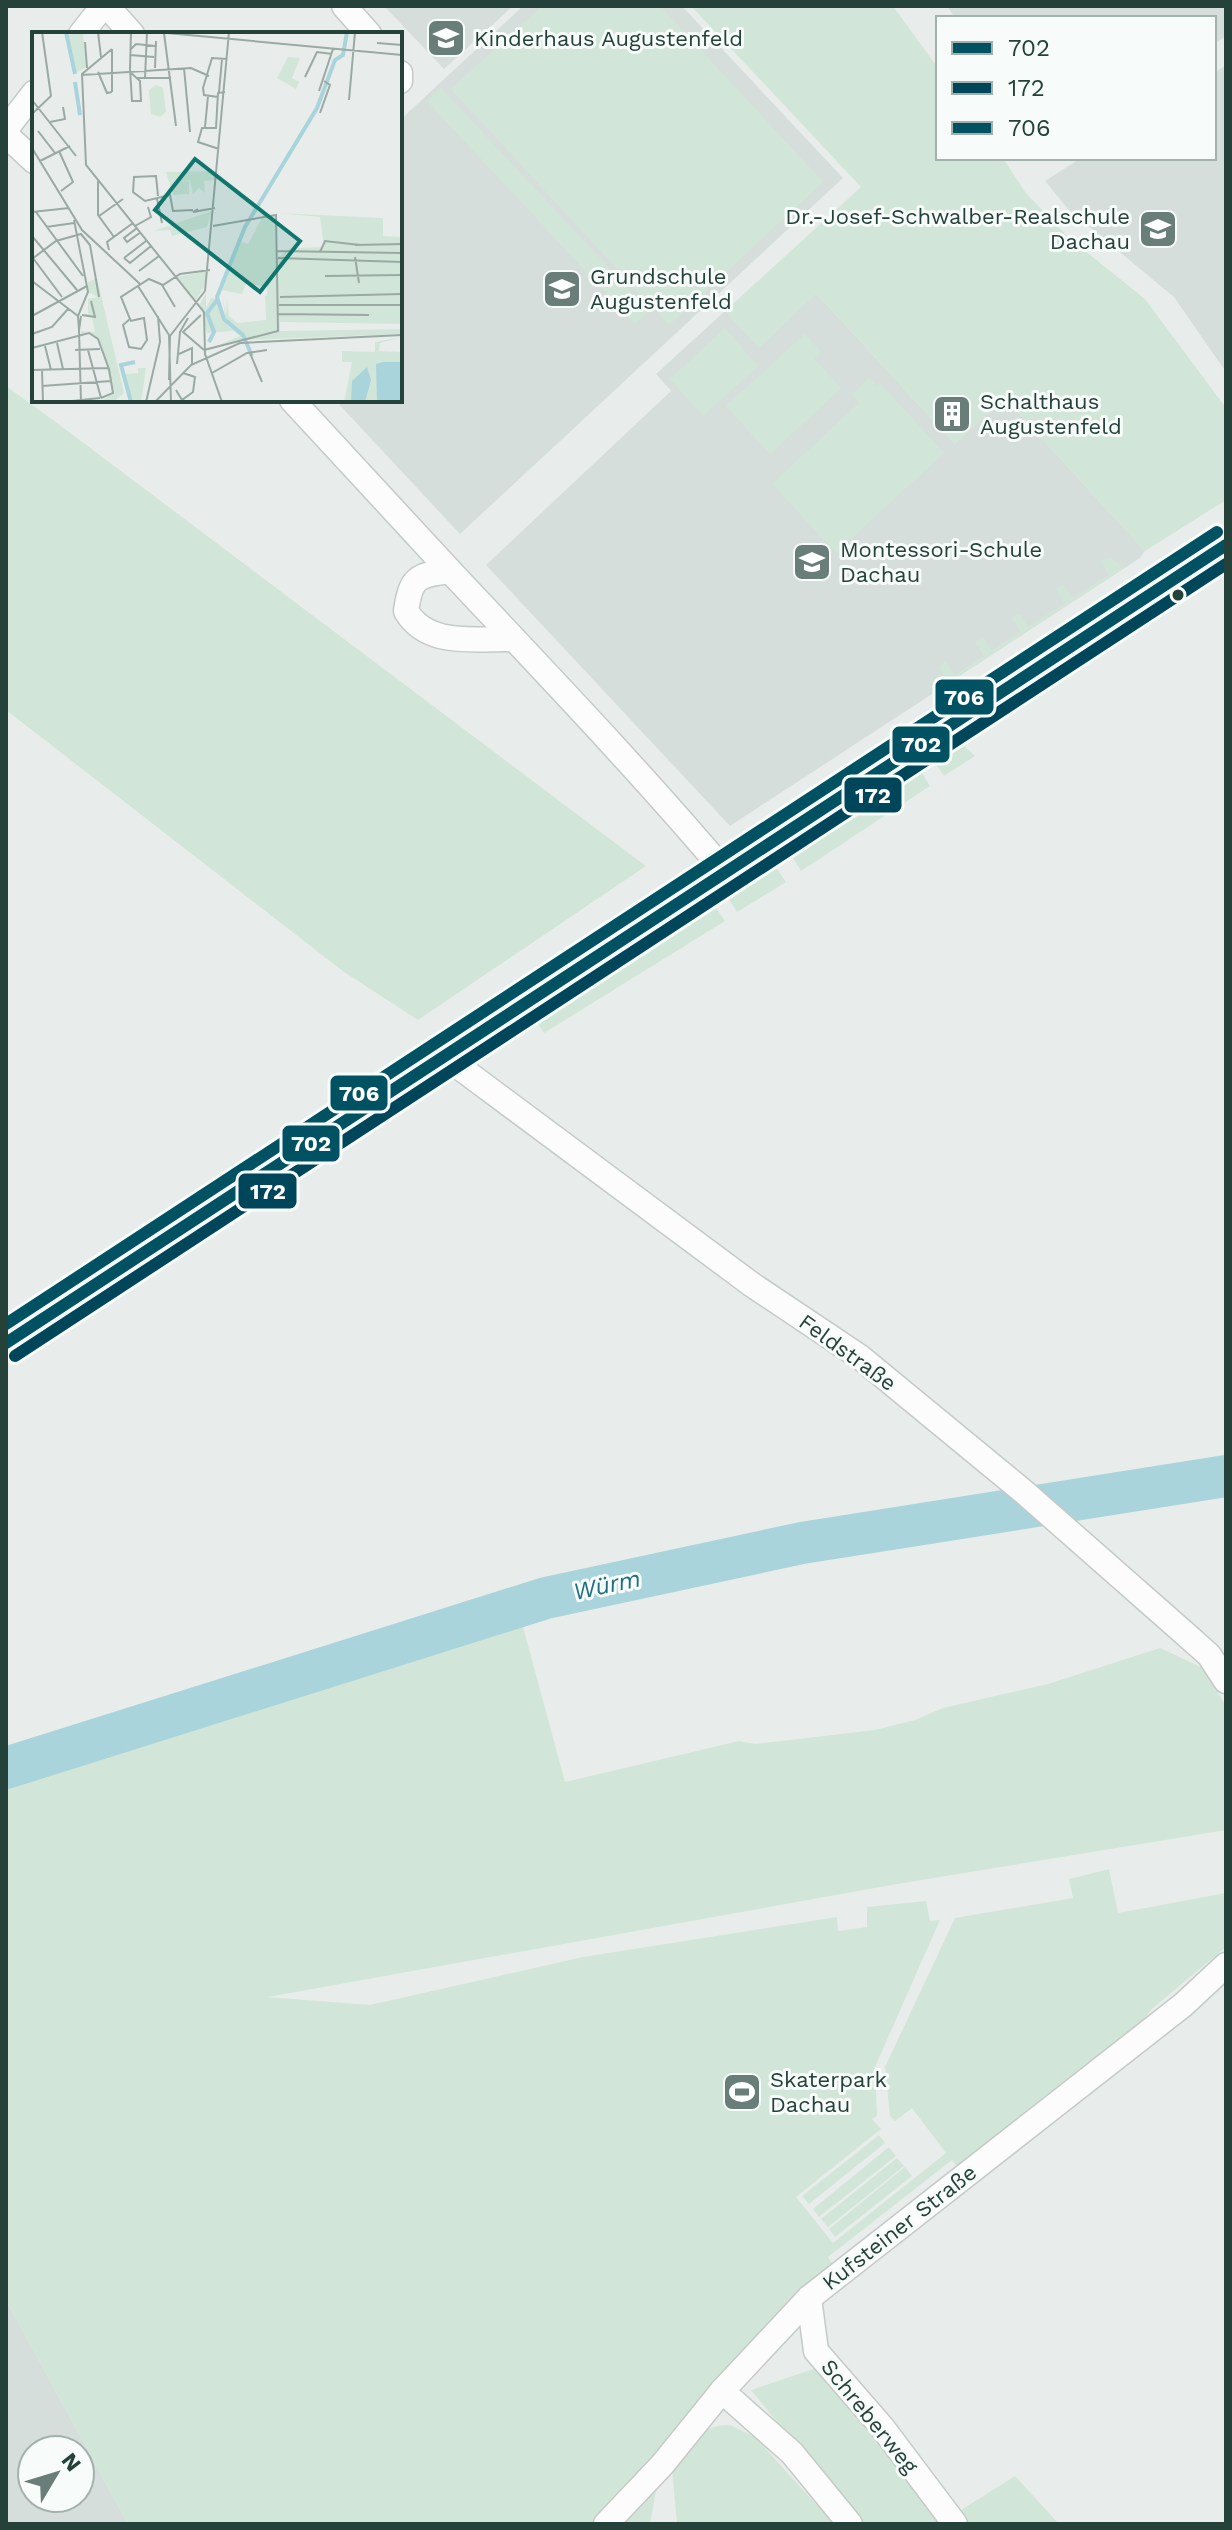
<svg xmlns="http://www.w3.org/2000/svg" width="1232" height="2530" viewBox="0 0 1232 2530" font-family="'Work Sans',sans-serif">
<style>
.built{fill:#d6dedb;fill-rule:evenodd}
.green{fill:#d1e6d8}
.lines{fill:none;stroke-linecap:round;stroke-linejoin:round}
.river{stroke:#a9d4db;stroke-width:42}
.minor-casing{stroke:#c5cac8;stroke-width:27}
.minor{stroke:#fcfcfc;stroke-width:24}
.bus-1-casing{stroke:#f7fbf9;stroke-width:18}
.bus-2-casing{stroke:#f7fbf9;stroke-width:18}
.bus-3-casing{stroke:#f7fbf9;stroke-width:18}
.bus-1{stroke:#005262;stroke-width:12}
.bus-2{stroke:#00465a;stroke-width:12}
.bus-3{stroke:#005262;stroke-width:12}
.bus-dot{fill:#24423a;stroke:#f7fbf9;stroke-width:3}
.labels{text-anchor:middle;stroke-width:6;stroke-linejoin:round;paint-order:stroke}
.poi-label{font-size:22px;fill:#24423a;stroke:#f7fbf9;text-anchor:start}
.street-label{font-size:22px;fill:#24423a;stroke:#f7fbf9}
.water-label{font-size:24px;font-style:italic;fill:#1c6f80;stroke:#f7fbf9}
.inset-river{fill:none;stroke:#a9d4db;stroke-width:4}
.inset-road{fill:none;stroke:#9aa9a4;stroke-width:2}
.view{fill:#0f766e;fill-opacity:0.15;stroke:#0f766e;stroke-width:4}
.inset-edge{fill:none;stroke:#24423a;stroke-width:4}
.line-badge{stroke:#f7fbf9;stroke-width:3}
.badge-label{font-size:22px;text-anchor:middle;font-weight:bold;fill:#fff}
</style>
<rect width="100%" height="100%" fill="#e8edeb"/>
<!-- built -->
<g class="built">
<path d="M384 6H513L444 69Z"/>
<path d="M523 6H682L843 178 460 534 335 400H400V120Z"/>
<path d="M947 6H1226V36L1214 44V18H955Z"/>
<path d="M1226 65V372L1174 297 1069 210 1045 181 1081 158H1214V73Z"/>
<path d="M816 293 955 444 1004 397 1145 551 1140 558 730 826 486 565 671 391 656 374 725 311 759 347Z"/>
<path d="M6 2300 128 2524H6ZM32 2450H80V2498H32Z"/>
</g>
<!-- green -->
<g class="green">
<path d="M542 6H660L823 182 669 325 451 89Z"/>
<path d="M691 6H893L938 68V158H1003L1025 192 1069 238 1145 299 1226 408V500L1145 551 1004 397 955 444 816 293 759 348 725 311 861 187Z"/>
<path d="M441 88 649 311 635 324 427 101Z"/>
<path d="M725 328 758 366 703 416 670 379Z"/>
<path d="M805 334 821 352 814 359 841 388 770 454 726 406Z"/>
<path d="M869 378 877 386 880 383 944 453 836 553 772 484 859 403 852 394Z"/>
<path d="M6 386 57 423 646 866 418 1020 344 972 6 710Z"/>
<path d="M1110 557 1124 568 951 681 944 677 940 667 945 661 955 675 984 656 975 642 983 637 992 651 1021 632 1012 618 1019 614 1028 627 1064 604 1056 589 1063 585 1073 598 1109 575 1100 561Z"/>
<path d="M1130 579 1126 592 975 690 957 692Z"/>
<path d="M963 745 975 756 944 776 934 761Z"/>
<path d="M920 770 930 786 801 871 792 856Z"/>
<path d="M775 866 786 882 737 912 728 898Z"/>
<path d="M714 905 725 921 544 1033 536 1021Z"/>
<path d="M522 1623 565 1782 739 1741 755 1744 875 1730 915 1720 943 1708 1048 1684 1160 1648 1203 1668 1226 1706V1830L897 1884 268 1997 370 2005 583 1957 837 1917 838 1931 867 1927V1907L926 1901 930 1921 940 1920 875 2067 877 2116 872 2119 881 2129 796 2197 833 2243 946 2153 912 2108 895 2121 890 2116 885 2067 955 1918 1073 1898 1069 1879 1109 1869 1118 1913 1226 1893V1947L1153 2008 1139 2025 972 2157 957 2166 952 2160 828 2257 835 2267 592 2524H128L6 2300V1783L148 1741Z"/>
<path d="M879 2135 885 2143 809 2204 802 2196Z"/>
<path d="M889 2147 896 2156 819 2217 813 2209Z"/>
<path d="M897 2158 904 2166 828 2227 821 2219Z"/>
<path d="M905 2167 912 2176 835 2237 829 2229Z"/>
<path d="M822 2366 950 2517 1015 2476 1059 2524H860L751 2390Z"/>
<path d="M730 2425 755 2437 834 2524H677L672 2469C690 2443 695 2426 730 2425Z"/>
<path d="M657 2485 650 2524H621Z"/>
</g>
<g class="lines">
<!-- river -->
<path class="river" d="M6 1768 546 1598 802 1543 1226 1476"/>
<!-- minor casing -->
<g class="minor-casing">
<g id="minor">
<path d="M107 6 132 34"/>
<path d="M344 6 369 34"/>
<path d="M81 34 103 6"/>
<path d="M400 73V81"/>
<path d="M6 129 34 93"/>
<path d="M6 135 34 161"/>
<path d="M292 400 450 571"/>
<path d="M513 639C476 638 428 648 406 611 411 577 417 575 450 571 543 670 638 769 726 873"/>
<path d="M443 1055 751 1284 860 1357 1024 1492 1182 1631 1209 1655 1226 1681"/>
<path d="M6 1343 1226 545"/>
<path d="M809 2298 816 2351 882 2427 955 2524"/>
<path d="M722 2391 792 2453 850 2524"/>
<path d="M606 2524 662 2465 722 2391 809 2298 1183 2005 1226 1965"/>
</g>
</g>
<!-- minor -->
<use href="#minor" class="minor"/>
<!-- bus-1 casing -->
<g class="bus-1-casing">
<path id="bus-1" d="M6 1343 1226 545"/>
</g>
<!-- bus-2 casing -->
<g class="bus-2-casing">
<path id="bus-2" d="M15 1356 1226 564"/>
</g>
<!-- bus-3 casing -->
<g class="bus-3-casing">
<path id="bus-3" d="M6 1324 1217 532"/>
</g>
<!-- bus-1 -->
<use href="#bus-1" class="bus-1"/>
<!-- bus-2 -->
<use href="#bus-2" class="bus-2"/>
<!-- bus-3 -->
<use href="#bus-3" class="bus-3"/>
</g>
<!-- icons -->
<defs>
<g id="school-square" transform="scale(2)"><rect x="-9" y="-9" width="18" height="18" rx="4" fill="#697e78" stroke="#f7fbf9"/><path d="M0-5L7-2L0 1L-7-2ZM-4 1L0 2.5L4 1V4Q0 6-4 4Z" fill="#fff"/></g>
<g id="building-square" transform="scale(2)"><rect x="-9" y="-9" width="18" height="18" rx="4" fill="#697e78" stroke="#f7fbf9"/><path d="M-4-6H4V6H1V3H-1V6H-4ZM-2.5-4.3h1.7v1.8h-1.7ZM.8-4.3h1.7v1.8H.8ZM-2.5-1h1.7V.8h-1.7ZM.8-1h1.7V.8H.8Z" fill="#fff"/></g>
<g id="stadium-square" transform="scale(2)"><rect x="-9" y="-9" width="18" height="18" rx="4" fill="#697e78" stroke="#f7fbf9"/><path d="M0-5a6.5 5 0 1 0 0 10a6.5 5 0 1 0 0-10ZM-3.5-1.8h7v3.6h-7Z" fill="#fff"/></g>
</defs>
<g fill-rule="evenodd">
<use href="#school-square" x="446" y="38"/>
<use href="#school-square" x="1158" y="229"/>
<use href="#school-square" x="562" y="289"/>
<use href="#building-square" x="952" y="414"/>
<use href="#school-square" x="812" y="562"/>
<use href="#stadium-square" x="742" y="2092"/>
</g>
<!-- markers -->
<circle class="bus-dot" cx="1178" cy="595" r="7"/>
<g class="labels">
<!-- poi labels -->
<g class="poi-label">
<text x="474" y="46">Kinderhaus Augustenfeld</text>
<text x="1130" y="224" text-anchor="end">Dr.-Josef-Schwalber-Realschule<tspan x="1130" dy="25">Dachau</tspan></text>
<text x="590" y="284">Grundschule<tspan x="590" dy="25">Augustenfeld</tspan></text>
<text x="980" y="409">Schalthaus<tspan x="980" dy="25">Augustenfeld</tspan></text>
<text x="840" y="557">Montessori-Schule<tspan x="840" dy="25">Dachau</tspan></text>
<text x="770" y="2087">Skaterpark<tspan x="770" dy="25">Dachau</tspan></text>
</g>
<!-- street labels -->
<g class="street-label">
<text transform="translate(848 1352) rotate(36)" y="8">Feldstraße</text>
<text transform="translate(899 2227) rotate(-38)" y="8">Kufsteiner Straße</text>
<text transform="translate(870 2416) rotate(51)" y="8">Schreberweg</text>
</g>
<!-- water labels -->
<g class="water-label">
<text transform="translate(607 1585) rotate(-12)" y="8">Würm</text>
</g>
</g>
<!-- overview -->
<g transform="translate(32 32)">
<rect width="370" height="370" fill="#e8edeb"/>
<path d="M51 0 54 35 44 41 36 3ZM256 25 268 26 260 46 267 50 264 57 245 46ZM124 53 131 56 134 80 128 85 119 82 117 58ZM184 139 183 148 172 149 173 161 167 156 161 162 158 148 146 150 157 149V162L141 163 134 140ZM180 179 175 195 140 204 138 198 121 199ZM245 181 351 186V204L370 205V292L248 290V299L370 297V302L215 308 193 285 190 261 194 283 195 267 197 284 205 291 234 288 233 264H243H235V255L214 251 210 262 189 258 208 209 216 212 232 182 244 184 245 226 259 216 292 215 288 185ZM175 239 172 255 164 268 145 245ZM65 246 92 361 81 370H69L81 361 67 306 57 301 49 304V299L63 300 60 286 68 287 51 282H56V267L66 265 56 260V250ZM174 261V276L179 266 186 267 192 286 211 303V307L187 313 208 304 201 299 175 301 168 272ZM370 305 348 311 347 319 370 320V370H312L320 330H310V319L343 320V310ZM106 336H114L109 370H100L93 342 106 341Z" fill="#d1e6d8"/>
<path d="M351 330H370V370H345L344 332ZM335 335 339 348 333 370H319L320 349Z" fill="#a9d4db"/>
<path class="inset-river" d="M34 0 43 42M43 50 48 83M177 310 182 300 175 281 186 267M220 324 211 303 192 287 185 265 213 195 285 76 303 28 311 23 315 0M99 370 89 333 103 330"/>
<path class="inset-road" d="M66 0 69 25M124 0 370 23M132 1 144 94M53 10 55 36M345 11 370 13M80 17 50 42 54 133 172 280 173 322 190 370M80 17V60M99 17 104 12 123 14M98 23 122 25M123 36 124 9M152 36 158 100M66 40 75 61 80 60M99 41 108 49 109 69H100L98 37 99 0M50 43 159 36 177 44M273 45 285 20 300 22M105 46H139M113 46 115 0M287 59 301 17M187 60 190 27M186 65 172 63 171 56 180 26 195 27M0 68 44 124M317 68 323 0M288 81 298 53 292 49M0 82 19 64 10 0M18 90 33 87 31 75M173 95 176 64M6 99 23 121M0 116 50 198 108 252M187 117 166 110 170 96H184L186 61 193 60M27 119 41 150 29 159M8 129 38 114M66 149V183L82 205M126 164 124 144 102 145 101 160 113 169 138 163 141 179 161 178M125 167 130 191M166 177 161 180 183 176M0 180 37 176M4 180 51 244M67 184 91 167M42 188 56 260 46 284M103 194 119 185 116 175M14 195 42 191M105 196 92 206 95 210 109 200M0 204 45 258M323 213 370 212M77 218 75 210 101 191M245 219 370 221M288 220 293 209 328 213M323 225 327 251M1 226 30 265M92 226 98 231 119 214M92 226 114 209M246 226 370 230M0 227 24 209 49 202 58 213 67 265M107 239 127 224M293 244 370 243M0 249 46 284M130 253 143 275M106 254 137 303 139 370M173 259 197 0M248 265 370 262M247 273H370M246 282 337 283M50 283 63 285 59 269M169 283 151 300 172 318M0 284 55 254M46 284 47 298 49 284M98 289 112 286 115 308 109 317 97 315 91 293 98 287 89 265 117 247 131 253 148 242 178 238M47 298 49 370M0 302 20 295 36 277M25 311 31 337M13 314 19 338M0 316 57 301 66 307 77 337M43 318 68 317M56 318 69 366M172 318 246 299 244 183 181 194M218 321 230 350M147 322 160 316V332M145 332 148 300 156 286M0 338 76 336M10 338 11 370M180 341 215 321 235 318M137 348 138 304 173 259M10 354 79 349M144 358 150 368 161 360 163 345 151 341M69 366 81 361 77 337M31 370 68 366M114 370 128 310 126 284M123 370 159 333 208 311 370 303"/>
<path class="view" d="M163 127 268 209 228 260 123 178Z"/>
<rect width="370" height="370" class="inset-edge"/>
</g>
<g class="line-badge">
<rect x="934" y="678" width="61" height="38" rx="8" fill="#005262"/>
<rect x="891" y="725" width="60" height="39" rx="8" fill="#005262"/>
<rect x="843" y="776" width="60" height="38" rx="8" fill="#00465a"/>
<rect x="329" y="1074" width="60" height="38" rx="8" fill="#005262"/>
<rect x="281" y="1124" width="60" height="39" rx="8" fill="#005262"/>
<rect x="237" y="1172" width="61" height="38" rx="8" fill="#00465a"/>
</g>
<g class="badge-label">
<text x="964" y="705">706</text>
<text x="921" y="752">702</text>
<text x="873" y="803">172</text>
<text x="359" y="1101">706</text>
<text x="311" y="1151">702</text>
<text x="268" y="1199">172</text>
</g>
<!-- border -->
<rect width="1232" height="2530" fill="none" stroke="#24423a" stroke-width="16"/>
<!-- legend -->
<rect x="936" y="16" width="280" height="144" fill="#f7fbf9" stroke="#a3b1ad" stroke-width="2"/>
<rect x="952" y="42" width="40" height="12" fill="#005262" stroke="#a3b1ad" stroke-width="2"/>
<text x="1008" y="56" font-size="24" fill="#24423a">702</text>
<rect x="952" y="82" width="40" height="12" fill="#00465a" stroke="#a3b1ad" stroke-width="2"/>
<text x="1008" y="96" font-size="24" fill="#24423a">172</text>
<rect x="952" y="122" width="40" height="12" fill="#005262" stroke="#a3b1ad" stroke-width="2"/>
<text x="1008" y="136" font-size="24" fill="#24423a">706</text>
<!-- north arrow -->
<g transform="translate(56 2474) rotate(52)"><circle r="38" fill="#f7fbf9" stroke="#a3b1ad" stroke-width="2"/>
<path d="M0-6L14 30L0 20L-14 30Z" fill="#697e78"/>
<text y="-12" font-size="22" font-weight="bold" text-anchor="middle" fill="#24423a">N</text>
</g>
</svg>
